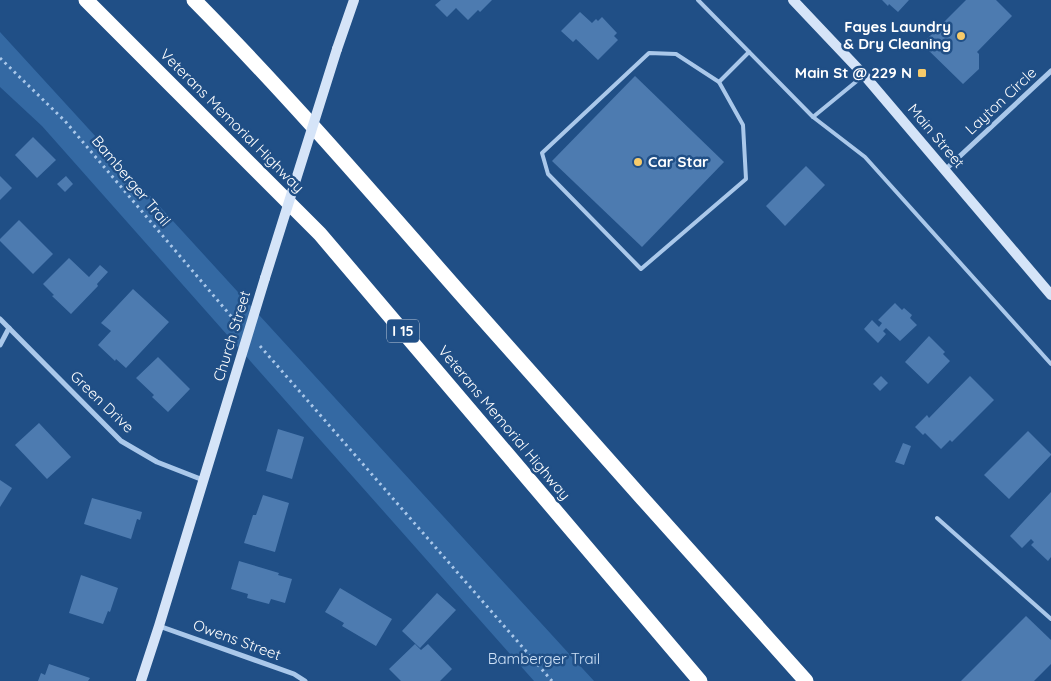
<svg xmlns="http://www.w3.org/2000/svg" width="1051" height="681" viewBox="0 0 1051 681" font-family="Quicksand,sans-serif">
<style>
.green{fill:#3469a3}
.building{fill:#4d7bb0}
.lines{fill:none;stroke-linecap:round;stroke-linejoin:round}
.path{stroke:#aac8ea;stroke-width:3;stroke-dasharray:2.5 4;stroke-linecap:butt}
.lane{stroke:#aac8ea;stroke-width:4}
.street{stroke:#aac8ea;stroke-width:5}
.secondary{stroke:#d5e4f8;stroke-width:10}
.highway{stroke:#fff;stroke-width:15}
.secondary-bridge{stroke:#d5e4f8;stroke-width:10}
.poi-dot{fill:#f7cb6a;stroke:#204f86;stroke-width:2}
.labels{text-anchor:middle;stroke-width:5;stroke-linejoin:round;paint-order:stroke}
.shield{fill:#204f86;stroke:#bccadb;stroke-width:1}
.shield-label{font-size:14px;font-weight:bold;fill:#fff}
.poi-label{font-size:15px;font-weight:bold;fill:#fff;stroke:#204f86;text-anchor:end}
.street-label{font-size:15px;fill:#fff;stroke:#204f86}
.park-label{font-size:15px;fill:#cee1f7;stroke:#204f86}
</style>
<rect width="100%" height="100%" fill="#204f86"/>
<!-- green -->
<path class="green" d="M0 32 594 681H534L42 126 0 87Z"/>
<!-- building -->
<g class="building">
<path d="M441 0H492L480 12 478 10 468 20 456 8 447 17 435 5Z"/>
<path d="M882 0H909L898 12 889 4 888 6Z"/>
<path d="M966 0H996L1012 16 977 52 979 54V69L963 84 922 44Z"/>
<path d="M580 12 592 23 596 19 598 21 602 17 617 33 614 36 618 40 598 60 576 39 573 42 561 31Z"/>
<path d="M635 76 724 162 642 247 552 161Z"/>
<path d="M33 137 56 160 37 178 15 155Z"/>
<path d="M806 166 825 185 785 226 766 206Z"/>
<path d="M0 176 12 188 0 200Z"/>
<path d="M66 176 73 184 65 192 57 184Z"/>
<path d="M19 220 53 254 33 274 0 241V239Z"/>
<path d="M69 258 89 277 100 265 108 272 97 284 98 286 71 314 52 296 54 295 43 284Z"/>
<path d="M133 289 169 322 126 368 116 359 115 361 98 345 111 331 101 323Z"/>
<path d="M895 303 902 310 904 308 912 315 910 318 917 325 900 341 886 328 883 331 886 334 878 343 864 329 872 320 879 327 882 323 878 320Z"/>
<path d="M929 336 945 352 943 354 950 361 928 384 905 362Z"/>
<path d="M158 357 190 389 168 412 152 397 154 395 136 378Z"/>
<path d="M881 376 888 383 880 391 873 384Z"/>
<path d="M970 376 994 400 952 442 950 440 941 449 925 433 923 435 915 427 927 415 929 418Z"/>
<path d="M39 423 71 457 47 479 15 445Z"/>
<path d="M278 429 304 437 292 479 266 471Z"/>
<path d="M1028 431 1051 454V455L1009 499 984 475Z"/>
<path d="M903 443 911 446 904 465 895 462Z"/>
<path d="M0 480 12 488 0 507Z"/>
<path d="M1051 492V557L1048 561 1031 545 1034 542 1031 539 1022 548 1010 536Z"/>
<path d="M263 495 289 503 275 552 244 543 253 515H256Z"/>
<path d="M92 498 142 512 140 520 137 519 131 539 84 524Z"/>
<path d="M239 561 279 573 278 575 292 579 285 603 271 599 269 604 247 598 248 594 231 589Z"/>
<path d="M81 575 118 588 110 612 108 611 103 624 69 613Z"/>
<path d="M340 588 392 619 376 646 342 626 344 623 325 612Z"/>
<path d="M437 593 456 610 420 648 402 631Z"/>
<path d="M1026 616 1051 640V664L1034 681H961Z"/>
<path d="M415 644 421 650 428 644 452 669 440 681H401L389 669Z"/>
<path d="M49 664 90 678 88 681H38L41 673 45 675Z"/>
</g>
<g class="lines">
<!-- path -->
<g class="path">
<path d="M0 58 65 121 236 322"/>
<path d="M260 346 552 681"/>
</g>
<!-- lane -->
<g class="lane">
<path d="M698 0 813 117 865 157 1051 364"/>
<path d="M649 53 676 54 719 82 743 125 746 179 641 269 548 174 542 153Z"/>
<path d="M719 82 749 52"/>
<path d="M813 117 863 76"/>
<path d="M937 518 1051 619"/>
</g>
<!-- street -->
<g class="street">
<path d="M945 170 1051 71"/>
<path d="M0 319 121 441 157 462 203 480"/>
<path d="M0 345 9 328"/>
<path d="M159 626 294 674 305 681"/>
</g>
<!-- secondary -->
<g class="secondary">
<path d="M793 0 864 75 1051 295"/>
<path d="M337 49 354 0"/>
<path d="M141 681 159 626 265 278"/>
</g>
<!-- highway -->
<g class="highway">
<path d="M86 0 320 234 700 681"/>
<path d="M194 0C287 94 373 194 460 293 575 423 690 552 806 681"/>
</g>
<!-- secondary-bridge -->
<path class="secondary-bridge" d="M265 278 337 49"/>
</g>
<!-- markers -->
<g class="poi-dot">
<circle cx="961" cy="36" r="5"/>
<rect x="917" y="68" width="10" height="10" rx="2.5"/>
<circle cx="638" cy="162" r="5"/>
</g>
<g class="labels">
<!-- shield labels -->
<rect class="shield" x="387" y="319.5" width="32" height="23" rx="4"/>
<g class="shield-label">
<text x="403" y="336">I 15</text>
</g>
<!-- poi labels -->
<g class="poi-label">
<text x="951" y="32">Fayes Laundry<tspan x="951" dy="17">&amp; Dry Cleaning</tspan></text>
<text x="912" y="78">Main St @ 229 N</text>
<text x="648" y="167" text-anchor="start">Car Star</text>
</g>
<!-- street labels -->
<g class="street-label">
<text transform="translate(1001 101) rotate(-43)" y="5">Layton Circle</text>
<text transform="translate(232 121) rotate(45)" y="5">Veterans Memorial Highway</text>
<text transform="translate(936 136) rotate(50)" y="5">Main Street</text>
<text transform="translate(131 181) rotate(50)" y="5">Bamberger Trail</text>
<text transform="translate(232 336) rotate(-73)" y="5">Church Street</text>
<text transform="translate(102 402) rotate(44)" y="5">Green Drive</text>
<text transform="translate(504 423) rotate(50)" y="5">Veterans Memorial Highway</text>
<text transform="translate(237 640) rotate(20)" y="5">Owens Street</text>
</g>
<!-- park labels -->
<g class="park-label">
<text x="544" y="664">Bamberger Trail</text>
</g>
</g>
</svg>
